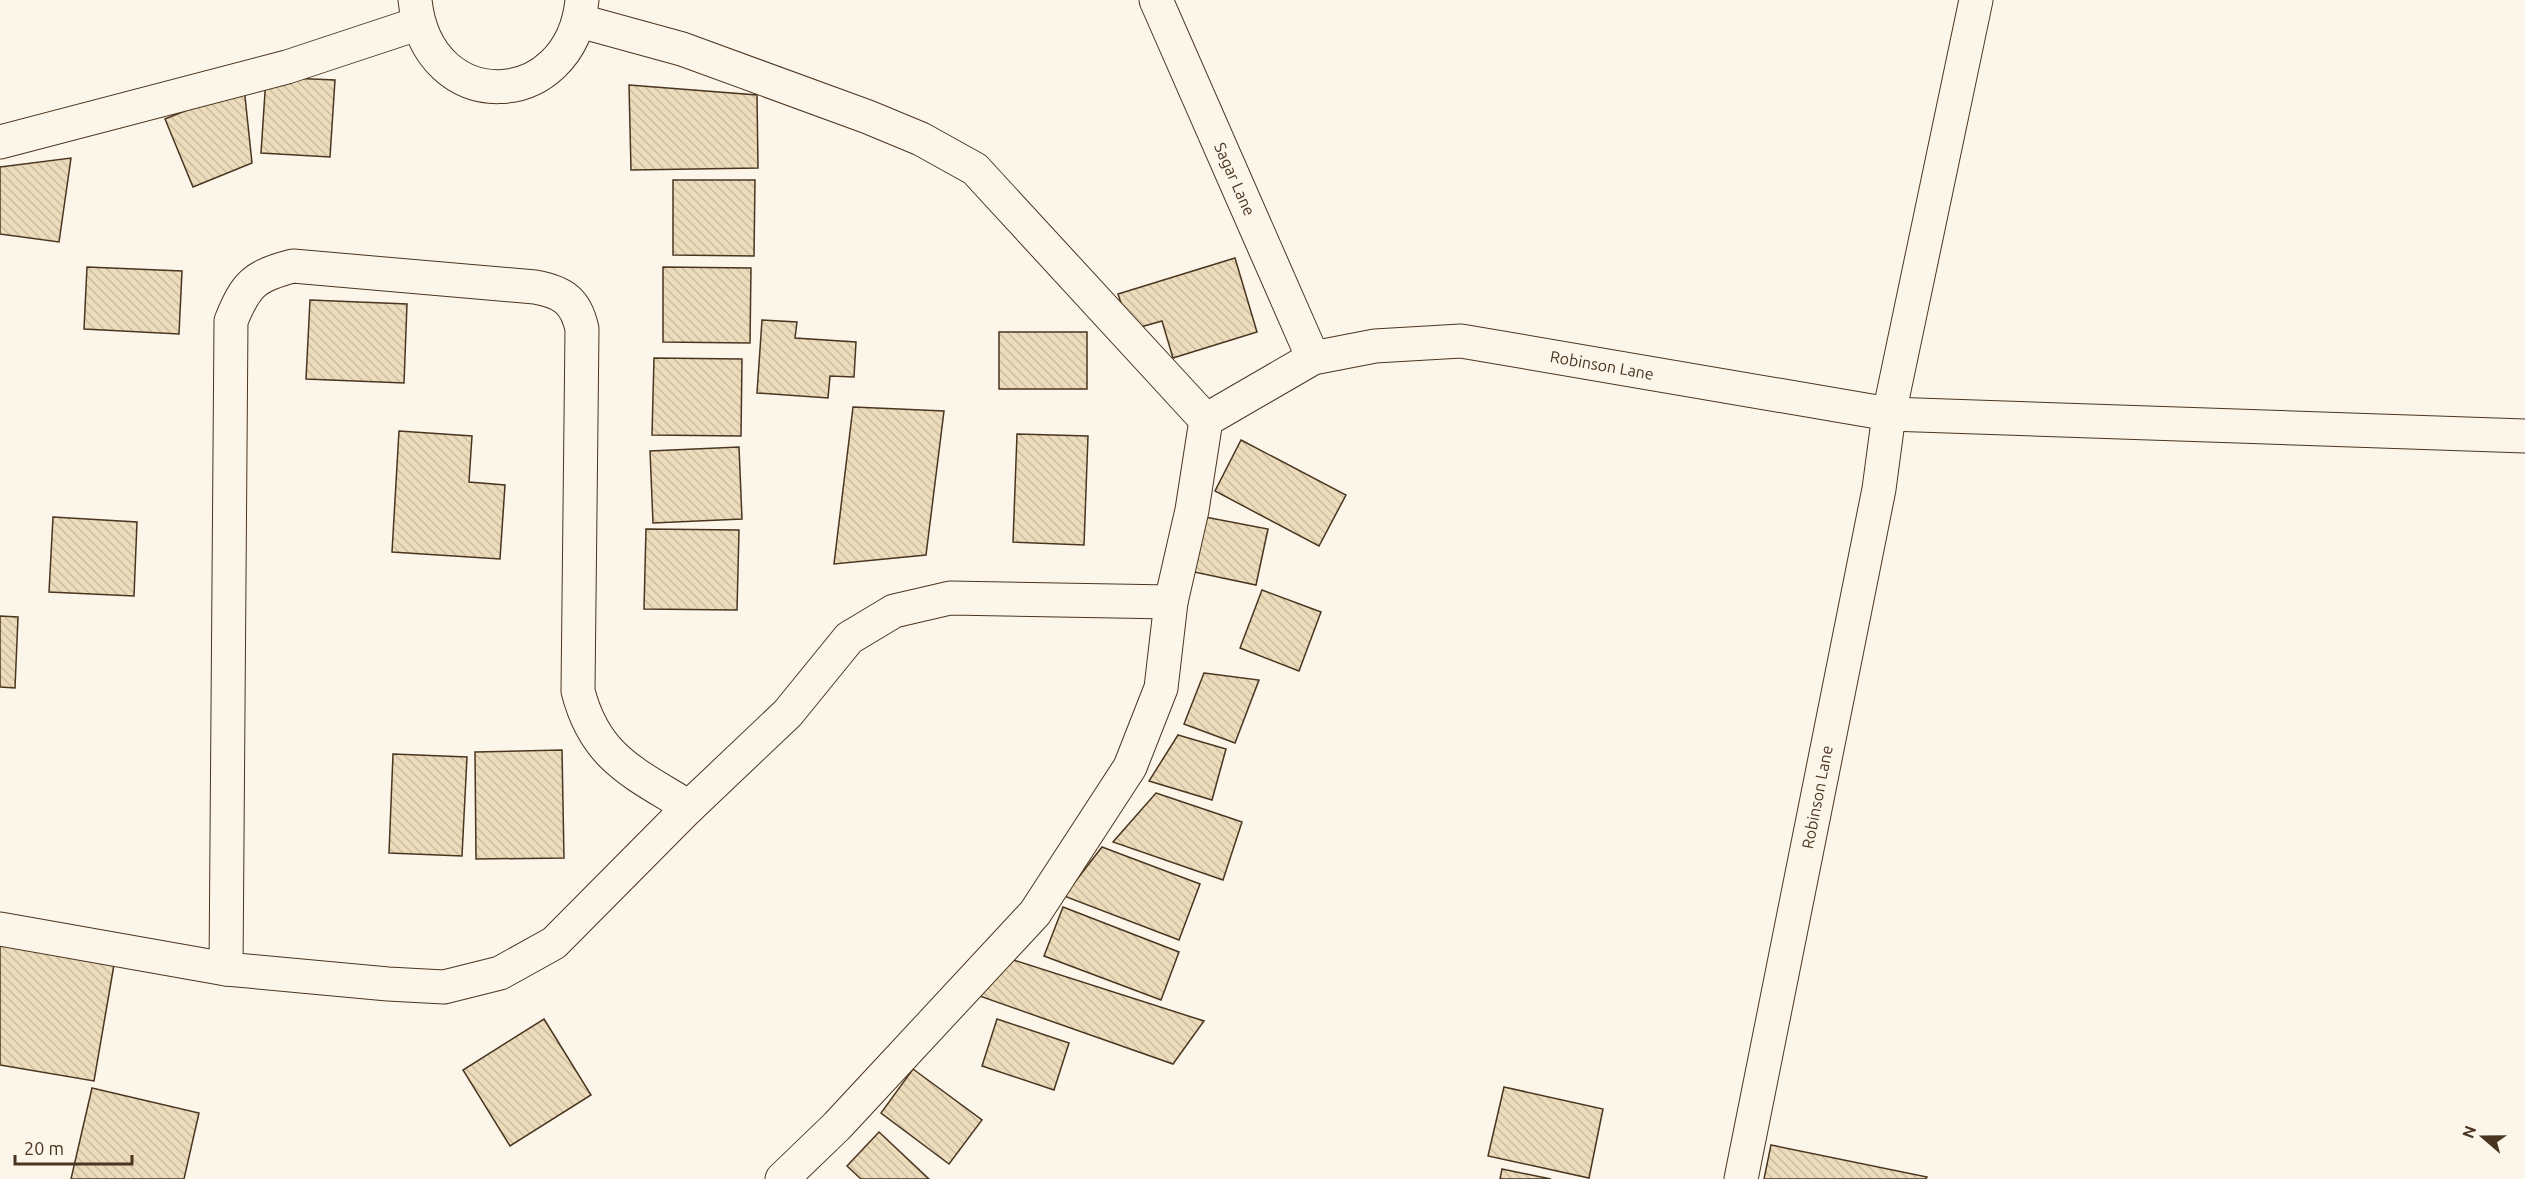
<svg xmlns="http://www.w3.org/2000/svg" width="2525" height="1179" viewBox="0 0 2525 1179" font-family="Ubuntu,sans-serif">
<style>
.building{fill:url(#building-back-hatch);stroke:#4a3520;stroke-width:1.5}
.lines{fill:none;stroke-linecap:round;stroke-linejoin:round}
.minor-casing{stroke:#4a3520;stroke-width:35}
.minor{stroke:#fbf6e9;stroke-width:33}
.labels{text-anchor:middle;stroke-width:4.5;stroke-linejoin:round;paint-order:stroke}
.street-label{font-size:16px;fill:#4a3520;stroke:#fbf6e9}
</style>
<defs>
<pattern id="building-back-hatch" width="6" height="6" patternUnits="userSpaceOnUse" patternTransform="scale(1.5)"><rect width="6" height="6" fill="#ecdcbc"/><path d="M-1 5l2 2M0 0l6 6M5-1l2 2" fill="none" stroke="#ccbda1"/></pattern>
</defs>
<rect width="100%" height="100%" fill="#fbf6e9"/>
<!-- building -->
<g class="building">
<path d="M266 77 335 80 330 157 261 153Z"/>
<path d="M629 85 757 95 758 168 631 170Z"/>
<path d="M244 87 252 163 193 187 165 119Z"/>
<path d="M71 158 59 242 0 234V167Z"/>
<path d="M673 180H755L754 256 673 255Z"/>
<path d="M1235 258 1257 332 1173 358 1162 321 1130 330 1118 294Z"/>
<path d="M87 267 182 271 179 334 84 329Z"/>
<path d="M663 267 751 268 750 343 663 342Z"/>
<path d="M310 300 407 304 404 383 306 379Z"/>
<path d="M762 320 797 322 795 338 856 342 854 377 830 376 828 398 757 393Z"/>
<rect x="999" y="332" width="88" height="57"/>
<path d="M654 358 742 359 741 436 652 435Z"/>
<path d="M853 407 944 411 926 555 834 564Z"/>
<path d="M399 431 472 436 469 482 505 485 500 559 392 552Z"/>
<path d="M1017 434 1088 436 1084 545 1013 542Z"/>
<path d="M1241 440 1346 495 1319 546 1215 491Z"/>
<path d="M739 447 742 519 653 523 650 451Z"/>
<path d="M53 517 137 522 134 596 49 592Z"/>
<path d="M1205 517 1268 529 1256 585 1194 572Z"/>
<path d="M646 529 739 530 737 610 644 609Z"/>
<path d="M1262 590 1321 612 1299 671 1240 648Z"/>
<path d="M0 616 18 617 15 688 0 687Z"/>
<path d="M1204 673 1259 680 1235 743 1184 724Z"/>
<path d="M1178 735 1226 749 1212 800 1149 781Z"/>
<path d="M562 750 564 858 476 859 475 752Z"/>
<path d="M393 754 467 757 462 856 389 853Z"/>
<path d="M1156 793 1242 822 1223 880 1113 842Z"/>
<path d="M1102 847 1200 884 1179 940 1064 896Z"/>
<path d="M1063 907 1179 952 1161 1000 1044 956Z"/>
<path d="M0 939 115 959 94 1081 0 1065Z"/>
<path d="M1001 956 1204 1021 1173 1064 971 993Z"/>
<path d="M544 1019 591 1095 510 1146 463 1070Z"/>
<path d="M997 1019 1069 1043 1054 1090 982 1066Z"/>
<path d="M913 1069 982 1120 949 1164 881 1113Z"/>
<path d="M1504 1087 1603 1109 1589 1178 1488 1156Z"/>
<path d="M92 1088 199 1113 184 1179H71Z"/>
<path d="M879 1132 929 1179H861L847 1166Z"/>
<path d="M1771 1145 1927 1177 1926 1179H1764Z"/>
<path d="M1502 1169 1551 1179H1500Z"/>
</g>
<g class="lines">
<!-- minor casing -->
<g class="minor-casing">
<g id="minor">
<path d="M415 0C427 118 571 113 582 0"/>
<path d="M1156 0 1313 358"/>
<path d="M580 21 682 49 868 117 921 139 975 169 1206 420"/>
<path d="M0 142 287 67 417 24"/>
<path d="M0 929 226 969 388 984 444 987 500 973 554 943 689 807 788 713 849 638 894 611 950 598 1171 602"/>
<path d="M226 969 231 321C246 284 254 276 293 266L535 287C563 292 576 301 582 329L578 691C595 758 634 773 689 807"/>
<path d="M782 1179 837 1126 1035 913 1130 767 1161 688 1171 602 1192 510 1206 420 1313 358 1375 346 1461 341 1889 414 2525 436"/>
<path d="M1741 1179 1879 489 1889 414 1976 0"/>
</g>
</g>
<!-- minor -->
<use href="#minor" class="minor"/>
</g>
<g class="labels">
<!-- street labels -->
<g class="street-label">
<text transform="translate(1235 179) rotate(66)" y="6">Sagar Lane</text>
<text transform="translate(1602 365) rotate(10)" y="6">Robinson Lane</text>
<text transform="translate(1817 797) rotate(-79)" y="6">Robinson Lane</text>
</g>
</g>
<!-- north arrow -->
<g transform="translate(2483 1137) rotate(290)" stroke="#fbf6e9" stroke-width="4.5" paint-order="stroke">
<path d="M0-4.5L10 22L0 15L-10 22Z" fill="#4a3520"/>
<text y="-9" font-size="16" font-weight="bold" text-anchor="middle" fill="#4a3520">N</text>
</g>
<!-- scale -->
<path d="M15 1155v9h117v-9" fill="none" stroke="#4a3520" stroke-width="3"/>
<text x="24" y="1155" font-size="18" fill="#4a3520" stroke="#fbf6e9" stroke-width="4.5" paint-order="stroke">20 m</text>
</svg>
